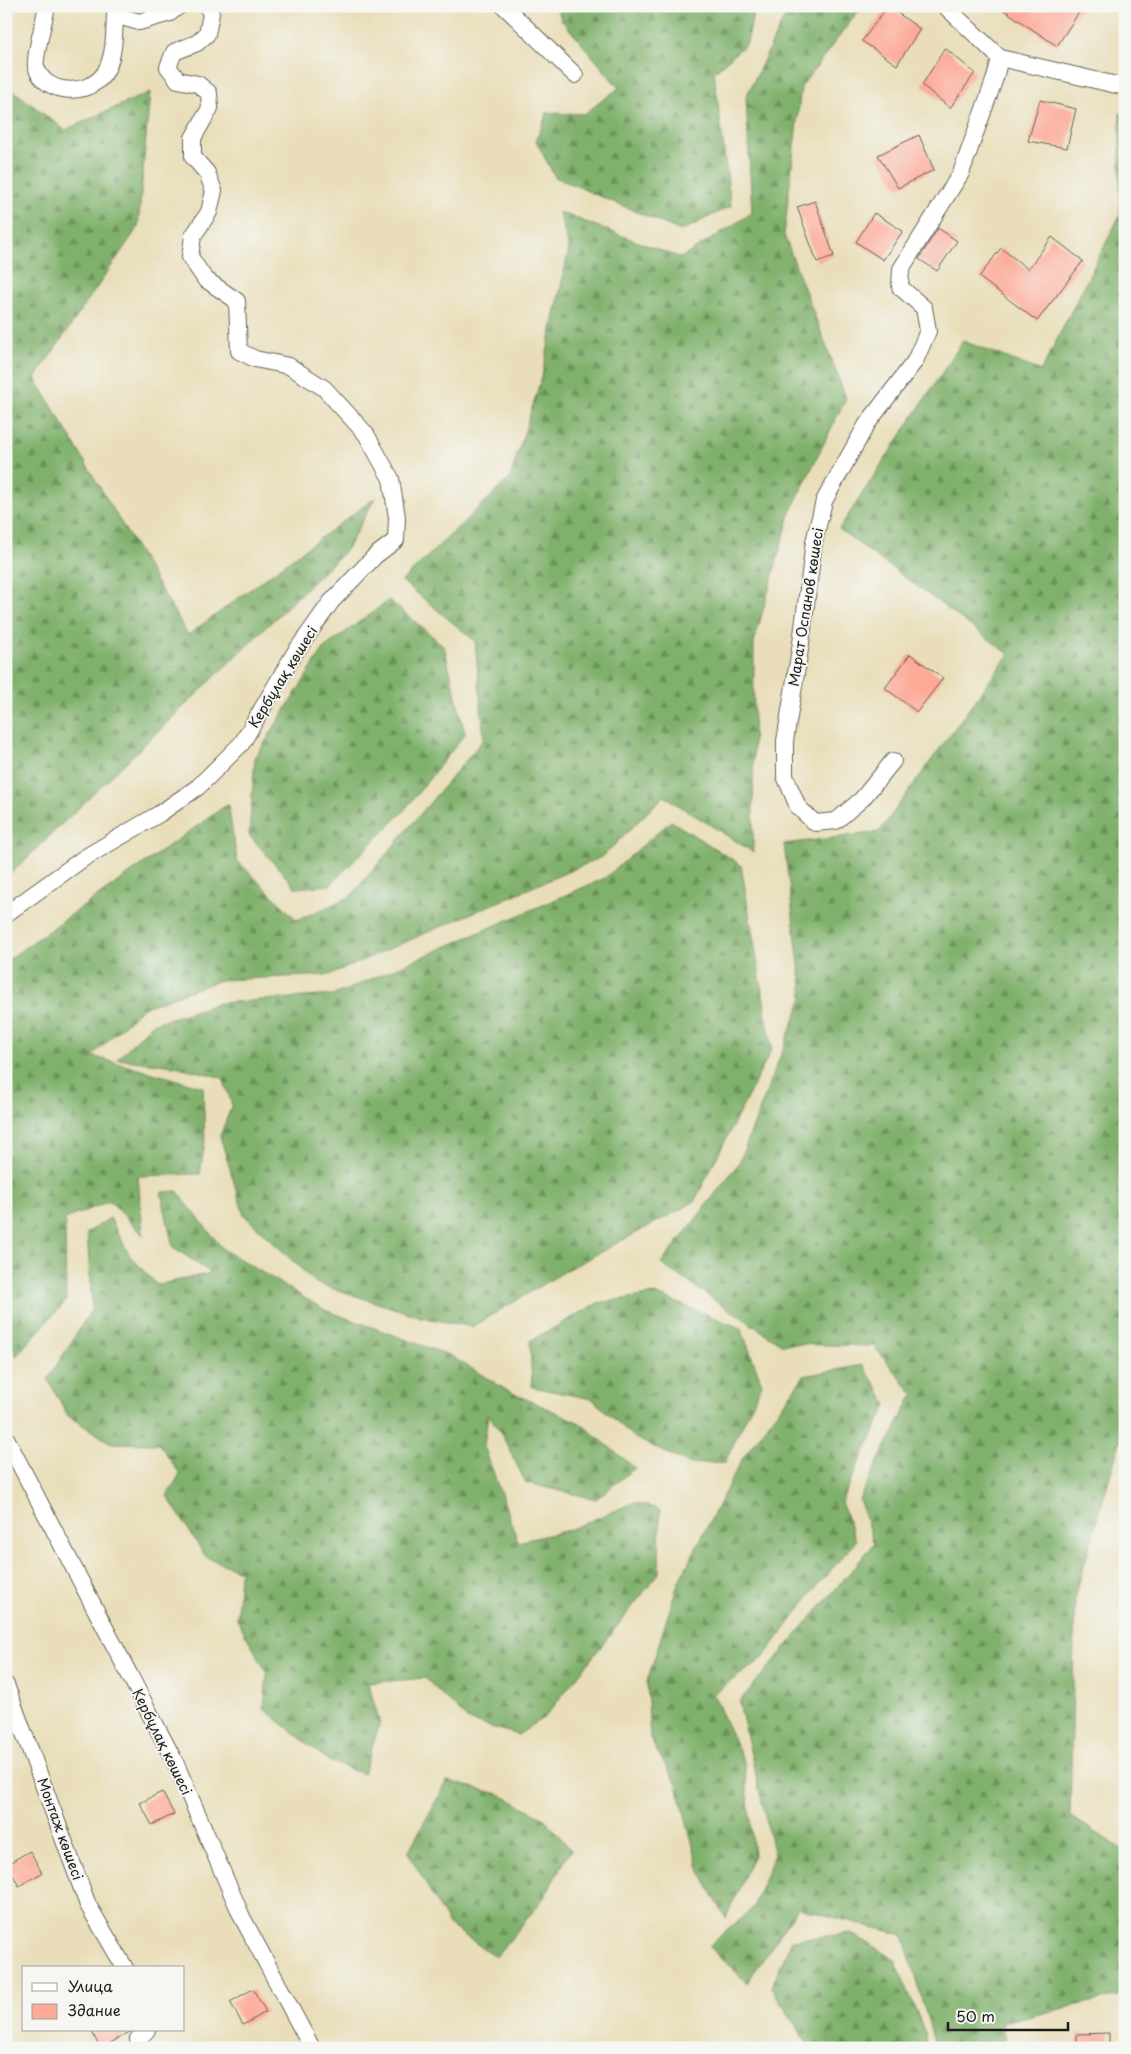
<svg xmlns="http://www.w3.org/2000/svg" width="1131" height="2054" viewBox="0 0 1131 2054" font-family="'Playpen Sans',sans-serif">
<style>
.forest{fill:url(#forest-firs);stroke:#4e6644}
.building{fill:#fdaa99}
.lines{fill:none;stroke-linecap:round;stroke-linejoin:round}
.minor-casing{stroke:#646053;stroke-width:18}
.minor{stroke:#fff;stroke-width:16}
.labels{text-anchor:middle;stroke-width:4;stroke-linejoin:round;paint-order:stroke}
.street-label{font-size:14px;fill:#1c1c1c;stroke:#f6f6f2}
</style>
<defs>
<pattern id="forest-firs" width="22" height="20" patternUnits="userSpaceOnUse" patternTransform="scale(1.25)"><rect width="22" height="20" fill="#80b16c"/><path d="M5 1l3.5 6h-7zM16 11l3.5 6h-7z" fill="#688f58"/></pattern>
</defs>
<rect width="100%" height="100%" fill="#f6f6f2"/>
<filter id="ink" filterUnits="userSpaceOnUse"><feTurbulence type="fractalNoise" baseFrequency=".02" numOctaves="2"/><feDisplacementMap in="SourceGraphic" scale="10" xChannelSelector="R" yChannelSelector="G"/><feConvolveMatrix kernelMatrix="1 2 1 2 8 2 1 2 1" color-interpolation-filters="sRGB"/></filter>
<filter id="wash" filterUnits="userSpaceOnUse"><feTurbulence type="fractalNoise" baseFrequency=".0096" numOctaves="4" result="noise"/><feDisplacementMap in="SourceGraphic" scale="20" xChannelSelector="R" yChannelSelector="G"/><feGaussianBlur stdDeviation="1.12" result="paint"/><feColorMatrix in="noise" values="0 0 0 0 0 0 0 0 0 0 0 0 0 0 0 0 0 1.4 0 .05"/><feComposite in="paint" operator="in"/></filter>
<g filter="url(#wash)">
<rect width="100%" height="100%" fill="#e9deb9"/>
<!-- forest -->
<g class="forest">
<path d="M557 6H751L754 10 747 43 714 72 731 206 681 231 555 177 536 141 547 113 584 114 619 88 561 19Z"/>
<path d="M790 6H862L801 87 784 235 846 398 791 511 754 642 753 852 664 796 602 857 329 975 220 980 142 1008 92 1056 203 1087 205 1141 200 1174 138 1176 143 1235 110 1201 65 1219 66 1301 16 1356 6 1320V961L228 804 237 860 297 920 350 897 484 739 475 641 402 581 510 478 542 376 569 248 559 212 681 258 752 213 746 97Z"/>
<path d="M6 85 65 130 150 92 138 227 35 378 188 635 375 498 347 549 6 878Z"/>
<path d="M1120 113 1125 115V1425L1075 1596 1070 1816 1125 1851V1994L1002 2023 1006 2048H936L903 1935 798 1908 747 1983 709 1946 753 1908 774 1855 739 1702 874 1544 859 1499 913 1394 874 1346 781 1344 661 1264 739 1163 803 997 784 844 879 832 1009 654 839 529 963 341 1041 371 1120 215Z"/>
<path d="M389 600 444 646 465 734 402 813 330 885 296 888 249 835 255 758 324 648Z"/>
<path d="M671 821 741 865 772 1049 694 1202 567 1270 472 1327 421 1317 316 1283 244 1215 220 1136 232 1105 223 1078 175 1066 117 1059 152 1024 220 1003 334 995 605 878Z"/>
<path d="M177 1191 223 1249 325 1310 451 1356 508 1391 580 1423 635 1468 596 1499 526 1483 500 1431 488 1414 484 1446 518 1542 569 1530 635 1502 660 1510 659 1573 546 1716 518 1735 468 1720 425 1678 368 1683 380 1723 363 1774 329 1761 264 1709 267 1673 237 1619 240 1571 206 1557 167 1496 180 1474 159 1444 111 1443 68 1416 48 1379 92 1309 87 1233 110 1218 130 1256 157 1285 211 1273 173 1247 161 1192Z"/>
<path d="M655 1294 741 1328 762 1384 725 1462 690 1464 635 1438 592 1399 532 1387 530 1341 598 1303Z"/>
<path d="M863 1365 887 1404 841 1502 856 1541 818 1585 762 1659 713 1694 744 1762 754 1855 726 1918 700 1872 677 1785 650 1739 647 1682 678 1583 742 1459 804 1376Z"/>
<path d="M447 1781 499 1794 543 1817 571 1850 543 1899 496 1957 449 1925 408 1852Z"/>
<path d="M851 1933 895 1959 925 2033 926 2048H810L771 1987 792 1940Z"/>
</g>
<g id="blocks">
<!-- building -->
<g class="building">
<path d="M888 6 920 29 897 65 862 41Z"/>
<path d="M998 6H1083L1057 46Z"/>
<path d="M945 48 975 73 950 108 922 85Z"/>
<path d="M1040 100 1076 109 1067 148 1028 141Z"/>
<path d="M919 135 934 170 898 188 878 155Z"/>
<path d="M815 201 834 256 817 262 797 207Z"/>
<path d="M874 213 903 231 883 260 856 242Z"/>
<path d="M938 228 957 241 937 271 919 259Z"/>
<path d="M1052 237 1083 261 1037 321 979 277 1001 248 1028 269Z"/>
<path d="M910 654 943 678 917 712 885 688Z"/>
<path d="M162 1792 174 1814 152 1825 140 1803Z"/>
<path d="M30 1851 42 1873 19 1886 7 1864Z"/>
<path d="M253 1989 266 2012 243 2025 230 2002Z"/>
<path d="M91 2030H133L102 2048H100Z"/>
<path d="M1109 2033V2048H1077V2034Z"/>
</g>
</g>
</g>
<g filter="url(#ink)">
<use href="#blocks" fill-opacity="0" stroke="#646053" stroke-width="1"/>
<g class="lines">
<!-- minor casing -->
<g class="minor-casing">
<g id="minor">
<path d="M47 6C45 17 34 58 36 66 43 95 88 97 104 74 115 57 114 35 115 15"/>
<path d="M116 6 115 15 139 22 170 13 179 6"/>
<path d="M504 6 575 75"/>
<path d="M1000 58 1125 87"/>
<path d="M893 761 862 799 836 821 815 823 798 807 785 776V741L801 643 814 542 824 501 867 424 915 361 928 331 924 308 900 287 901 269 961 173 995 78 1000 58 945 6"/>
<path d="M6 914 84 858 159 814 198 787 242 743 294 654 331 602 375 556 396 540 397 517 391 479 366 434 324 388 289 366 255 359 239 351 237 301 205 279 190 257 193 236 209 212 214 191 207 173 193 157V138L210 108 209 93 198 84 178 80 168 67 174 52 197 43 207 34 211 14 207 6"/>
<path d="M6 1438 175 1762 242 1917 312 2048"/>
<path d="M6 1685 88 1905 125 1968"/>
<path d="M142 2048 138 2039 147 2030"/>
</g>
</g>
<!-- minor -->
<use href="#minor" class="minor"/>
</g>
</g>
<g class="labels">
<!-- street labels -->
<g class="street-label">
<text transform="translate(806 607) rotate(-81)" y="5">Марат Оспанов көшесі</text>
<text transform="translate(283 677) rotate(-58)" y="5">Кербұлақ көшесі</text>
<text transform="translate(162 1742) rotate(64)" y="5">Кербұлақ көшесі</text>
<text transform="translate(60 1829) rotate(70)" y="5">Монтаж көшесі</text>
</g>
</g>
<!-- margin -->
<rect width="1131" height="2054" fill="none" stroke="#f6f6f2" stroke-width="25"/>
<!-- legend -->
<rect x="22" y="1966" width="162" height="65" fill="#f6f6f2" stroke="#9f9f9c"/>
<rect x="32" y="1983" width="25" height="8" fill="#ffffff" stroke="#9f9f9c"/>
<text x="68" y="1992" font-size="15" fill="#1c1c1c">Улица</text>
<rect x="32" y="2004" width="25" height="15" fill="#fdaa99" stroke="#9f9f9c"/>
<text x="68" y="2016" font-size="15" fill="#1c1c1c">Здание</text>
<!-- scale -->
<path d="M948 2022v8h120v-8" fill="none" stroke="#1c1c1c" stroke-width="2.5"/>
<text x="956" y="2022" font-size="15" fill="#1c1c1c" stroke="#f6f6f2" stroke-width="4" paint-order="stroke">50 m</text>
</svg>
